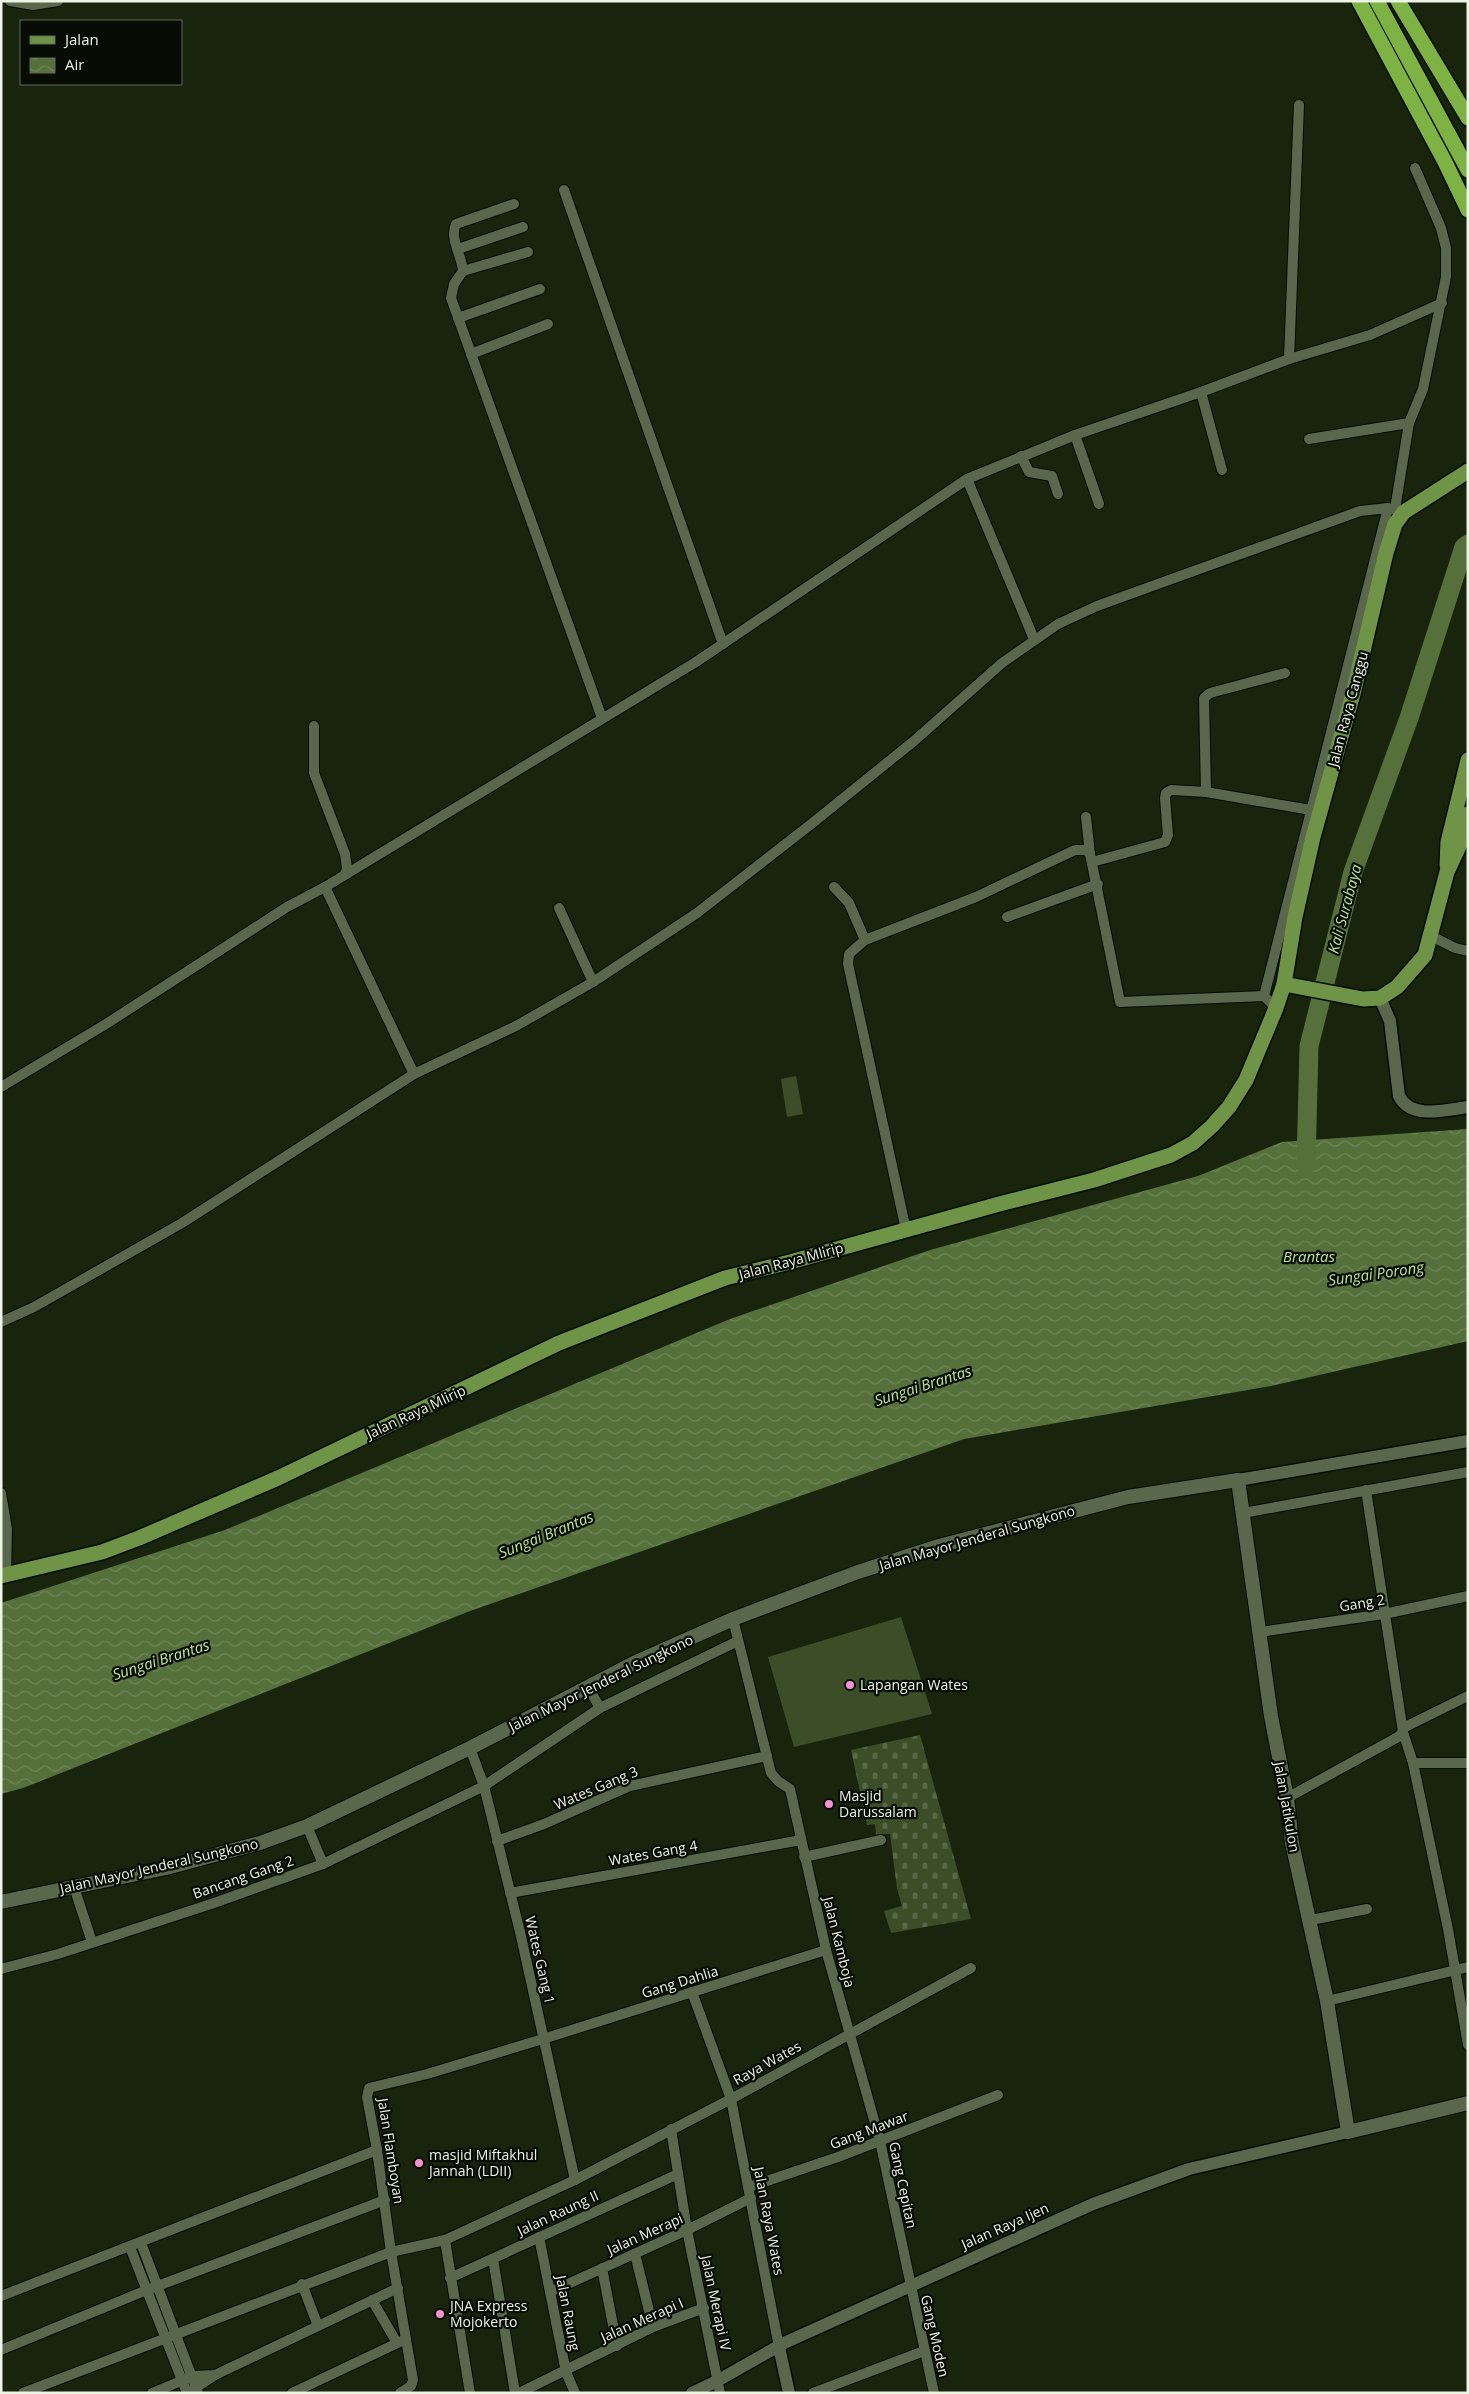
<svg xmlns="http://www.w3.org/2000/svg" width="1469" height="2394" viewBox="0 0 1469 2394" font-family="'Open Sans',sans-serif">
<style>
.cemetery{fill:url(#cemetery-stones)}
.garden{fill:#3b4e27}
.water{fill:url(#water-waves)}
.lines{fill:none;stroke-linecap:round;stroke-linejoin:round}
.river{stroke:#56703b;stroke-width:19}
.minor-casing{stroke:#040d00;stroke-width:12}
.tertiary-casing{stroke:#040d00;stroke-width:15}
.secondary-casing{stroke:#040d00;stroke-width:16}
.primary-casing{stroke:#040d00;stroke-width:18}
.motorway-casing{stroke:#040d00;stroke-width:18}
.minor{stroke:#59674d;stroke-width:10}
.tertiary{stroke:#59674d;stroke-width:12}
.secondary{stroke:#59674d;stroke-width:14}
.primary{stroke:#6f9448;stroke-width:15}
.motorway{stroke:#7eb244;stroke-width:15}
.poi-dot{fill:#f491d3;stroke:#070c04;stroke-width:2}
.labels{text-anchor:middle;stroke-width:4.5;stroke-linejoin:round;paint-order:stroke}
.street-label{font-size:14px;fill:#ebf4e5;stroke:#070c04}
.poi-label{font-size:14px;fill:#ebf4e5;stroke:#070c04;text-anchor:start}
.water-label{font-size:15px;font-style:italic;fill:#bce595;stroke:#070c04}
</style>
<defs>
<pattern id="cemetery-stones" width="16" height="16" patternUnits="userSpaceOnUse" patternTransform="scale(1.25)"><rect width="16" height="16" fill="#3b4e27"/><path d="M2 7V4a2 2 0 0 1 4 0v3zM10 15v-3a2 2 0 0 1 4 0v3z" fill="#586846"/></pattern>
<pattern id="water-waves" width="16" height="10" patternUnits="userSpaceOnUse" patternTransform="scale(1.25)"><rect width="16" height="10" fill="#56703b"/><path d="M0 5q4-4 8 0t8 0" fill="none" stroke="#6e8557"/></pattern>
</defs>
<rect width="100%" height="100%" fill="#19240d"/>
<!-- cemetery -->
<path class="cemetery" d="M920 1735 971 1919 891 1933 884 1911 902 1906 897 1888 890 1834H876L875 1824 867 1825 851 1750Z"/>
<!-- garden -->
<g class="garden">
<path d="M796 1076 803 1114 787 1117 781 1079Z"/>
<path d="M901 1617 932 1714 794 1747 768 1657Z"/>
</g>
<!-- water -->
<path class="water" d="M1468 1129V1341L1271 1386 964 1439 470 1611 23 1788 1 1794V1603L225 1530 730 1319 930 1250 1198 1176 1282 1142Z"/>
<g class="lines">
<!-- river -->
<path class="river" d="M1306 1164 1309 1046 1353 872 1409 718 1464 547 1468 544"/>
<!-- minor casing -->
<g class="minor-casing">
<g id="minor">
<path d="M10 1 33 5 58 1"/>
<path d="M564 190 723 644"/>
<path d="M514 204 456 224C449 238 462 256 463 271L454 284 451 298 602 718"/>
<path d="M458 249 523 227"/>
<path d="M463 271 528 252"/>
<path d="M458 318 540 289"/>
<path d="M471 354 548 324"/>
<path d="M1289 359 1299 105"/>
<path d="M1201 392 1222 470"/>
<path d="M1075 435 1099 504"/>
<path d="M1309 439 1409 423"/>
<path d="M1021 456 1029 472 1052 476 1058 494"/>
<path d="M1395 509 1409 423 1423 389 1446 277V248L1441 228 1415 168"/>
<path d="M1034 639 967 479 1075 435 1201 392 1289 359 1370 335 1442 303"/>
<path d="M314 726V773L345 854 347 868 345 875"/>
<path d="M1206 792 1204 698 1210 693 1285 673"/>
<path d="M1086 817 1090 854 1120 1002 1264 996 1276 1008"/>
<path d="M1092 862 1165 842 1168 835 1165 798 1166 793 1171 790 1206 792 1311 810"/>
<path d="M325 887 696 662 967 479"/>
<path d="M834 887 849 903 865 940"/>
<path d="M559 908 593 982"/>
<path d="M1007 917 1098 884"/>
<path d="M1431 936 1455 948 1468 951"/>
<path d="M1264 996 1388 508"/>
<path d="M1 1087 106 1024 287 907 325 887 414 1074"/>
<path d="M906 1230 859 1014 848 964 849 954 865 940 976 897 1075 850H1086L1090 854"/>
<path d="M1 1322 34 1307 182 1223 414 1074 516 1026 593 982 697 913 810 825 914 741 1002 663 1058 624 1097 606 1360 511 1388 508 1404 512"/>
<path d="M1366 1490 1403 1732 1413 1763 1448 1929 1468 2045"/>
<path d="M1 1493 7 1529 6 1575"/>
<path d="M1243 1513 1468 1472"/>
<path d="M733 1619 771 1773 778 1781 790 1789 826 1950 880 2141 934 2393"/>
<path d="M1260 1632 1384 1614 1468 1596"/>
<path d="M588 1687 600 1708"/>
<path d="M1403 1728 1468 1696"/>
<path d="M470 1748 484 1786 520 1932 575 2180"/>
<path d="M1413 1763H1468"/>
<path d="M1287 1798 1398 1737 1403 1732"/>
<path d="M307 1826 323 1864"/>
<path d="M497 1841 544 1824 630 1786 767 1756"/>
<path d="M804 1857 881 1840"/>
<path d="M74 1887 92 1942"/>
<path d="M510 1893 801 1840"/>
<path d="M1311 1920 1367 1909"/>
<path d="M1 1969 58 1954 214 1903 323 1864 484 1786 600 1708 738 1641"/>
<path d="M692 1992 731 2099 779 2347"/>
<path d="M1327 2001 1468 1967"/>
<path d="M671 2129 687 2230 720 2393"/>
<path d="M749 2187 838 2157 998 2095"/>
<path d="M539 2237 566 2372 575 2393"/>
<path d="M445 2240 470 2393"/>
<path d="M141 2243 198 2393"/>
<path d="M130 2247 187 2393"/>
<path d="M635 2254 653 2327"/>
<path d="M493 2259 515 2393"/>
<path d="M602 2268 617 2346"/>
<path d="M450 2278 678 2174"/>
<path d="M302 2284 318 2326"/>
<path d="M550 2292 687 2230 751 2198"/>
<path d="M1 2296 377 2150"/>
<path d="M372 2300 397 2343"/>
<path d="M1 2350 147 2290 385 2200"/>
<path d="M23 2393 391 2252 445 2240 575 2180 731 2099 971 1968"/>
<path d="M152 2393 193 2376 215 2375"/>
<path d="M188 2393 215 2375 398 2288"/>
<path d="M292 2393 406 2339"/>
<path d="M400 2393 411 2386 413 2380 391 2252 377 2150 367 2097 369 2088 427 2074 543 2039 826 1950"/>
<path d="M519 2393 653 2327 704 2308"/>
<path d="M813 2393 924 2351"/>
</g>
</g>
<!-- tertiary casing -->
<g class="tertiary-casing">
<g id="tertiary">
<path d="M1380 998 1390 1021 1399 1096C1411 1120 1446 1110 1468 1107"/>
<path d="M1238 1480 1468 1441"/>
<path d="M779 2347 789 2393"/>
<path d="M692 2393 717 2381 784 2343 1093 2204 1189 2169 1348 2132"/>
</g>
</g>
<!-- secondary casing -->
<g class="secondary-casing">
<path id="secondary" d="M1 1902 166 1868 260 1843 307 1826 470 1748 634 1663 733 1619 858 1572 939 1546 1128 1497 1238 1480 1271 1716 1287 1798 1292 1843 1327 2001 1348 2132 1468 2103"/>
</g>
<!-- primary casing -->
<g class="primary-casing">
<g id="primary">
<path d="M1447 865 1448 842 1468 760"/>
<path d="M1284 984 1363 999 1380 998 1397 987 1425 955 1447 872 1460 844 1468 814"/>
<path d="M1 1576 102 1552 139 1538 278 1478 559 1343 725 1278 790 1262 1003 1203 1094 1180 1171 1155 1193 1143 1212 1126 1229 1107 1246 1080 1276 1008 1284 984 1295 917 1313 837 1353 694 1386 553 1395 524 1404 512 1468 471"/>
</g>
</g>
<!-- motorway casing -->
<g class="motorway-casing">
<g id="motorway">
<path d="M1359 1 1445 162 1468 210"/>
<path d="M1377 1 1468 170"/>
<path d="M1398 1 1468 118"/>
</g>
</g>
<!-- minor -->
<use href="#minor" class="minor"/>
<!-- tertiary -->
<use href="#tertiary" class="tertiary"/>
<!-- secondary -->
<use href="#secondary" class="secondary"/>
<!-- primary -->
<use href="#primary" class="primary"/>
<!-- motorway -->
<use href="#motorway" class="motorway"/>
</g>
<!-- markers -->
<g class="poi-dot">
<circle cx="850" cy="1685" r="5"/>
<circle cx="829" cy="1804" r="5"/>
<circle cx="419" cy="2163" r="5"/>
<circle cx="440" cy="2314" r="5"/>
</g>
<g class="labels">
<!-- street labels -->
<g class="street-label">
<text transform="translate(1348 709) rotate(-75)" y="5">Jalan Raya Canggu</text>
<text transform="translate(791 1261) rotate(-15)" y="5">Jalan Raya Mlirip</text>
<text transform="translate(416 1412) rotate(-25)" y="5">Jalan Raya Mlirip</text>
<text transform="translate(977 1538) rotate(-16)" y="5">Jalan Mayor Jenderal Sungkono</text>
<text transform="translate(1362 1603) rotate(-9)" y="5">Gang 2</text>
<text transform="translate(601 1683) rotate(-26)" y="5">Jalan Mayor Jenderal Sungkono</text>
<text transform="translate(596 1788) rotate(-23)" y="5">Wates Gang 3</text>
<text transform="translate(1287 1807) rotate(80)" y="5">Jalan Jatikulon</text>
<text transform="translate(653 1853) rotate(-10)" y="5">Wates Gang 4</text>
<text transform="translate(159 1866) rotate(-13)" y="5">Jalan Mayor Jenderal Sungkono</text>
<text transform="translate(243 1877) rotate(-19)" y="5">Bancang Gang 2</text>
<text transform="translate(839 1942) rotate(76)" y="5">Jalan Kamboja</text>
<text transform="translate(540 1960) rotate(77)" y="5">Wates Gang 1</text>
<text transform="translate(680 1982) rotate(-17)" y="5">Gang Dahlia</text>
<text transform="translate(767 2063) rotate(-29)" y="5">Raya Wates</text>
<text transform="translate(869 2130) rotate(-21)" y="5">Gang Mawar</text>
<text transform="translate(391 2151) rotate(81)" y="5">Jalan Flamboyan</text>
<text transform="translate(903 2185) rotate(78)" y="5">Gang Cepitan</text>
<text transform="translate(558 2213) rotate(-25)" y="5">Jalan Raung II</text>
<text transform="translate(769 2221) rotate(79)" y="5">Jalan Raya Wates</text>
<text transform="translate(1005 2226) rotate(-24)" y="5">Jalan Raya Ijen</text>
<text transform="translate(645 2234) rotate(-24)" y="5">Jalan Merapi</text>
<text transform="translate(716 2303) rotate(78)" y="5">Jalan Merapi IV</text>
<text transform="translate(568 2313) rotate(79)" y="5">Jalan Raung</text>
<text transform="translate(642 2320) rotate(-24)" y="5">Jalan Merapi I</text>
<text transform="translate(935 2336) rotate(77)" y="5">Gang Moden</text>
</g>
<!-- poi labels -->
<g class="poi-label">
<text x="860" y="1690">Lapangan Wates</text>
<text x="839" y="1801">Masjid<tspan x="839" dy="16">Darussalam</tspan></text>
<text x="429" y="2160">masjid Miftakhul<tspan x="429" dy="16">Jannah (LDII)</tspan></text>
<text x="450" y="2311">JNA Express<tspan x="450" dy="16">Mojokerto</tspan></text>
</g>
<!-- water labels -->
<g class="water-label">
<text transform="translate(1345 909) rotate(-75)" y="5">Kali Surabaya</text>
<text x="1309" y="1262">Brantas</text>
<text transform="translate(1376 1274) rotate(-8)" y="5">Sungai Porong</text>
<text transform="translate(923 1386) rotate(-18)" y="5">Sungai Brantas</text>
<text transform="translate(546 1535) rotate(-22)" y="5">Sungai Brantas</text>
<text transform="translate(161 1660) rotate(-18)" y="5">Sungai Brantas</text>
</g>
</g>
<!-- border -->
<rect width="1469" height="2394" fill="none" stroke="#ebf4e5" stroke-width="5"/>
<!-- legend -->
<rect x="20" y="20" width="162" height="65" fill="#070c04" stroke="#62695e"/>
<rect x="30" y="36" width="25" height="8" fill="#6f9448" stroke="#62695e"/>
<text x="65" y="45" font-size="15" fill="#ebf4e5">Jalan</text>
<rect x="30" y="58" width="25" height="15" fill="url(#water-waves)" stroke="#62695e"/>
<text x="65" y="70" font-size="15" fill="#ebf4e5">Air</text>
</svg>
